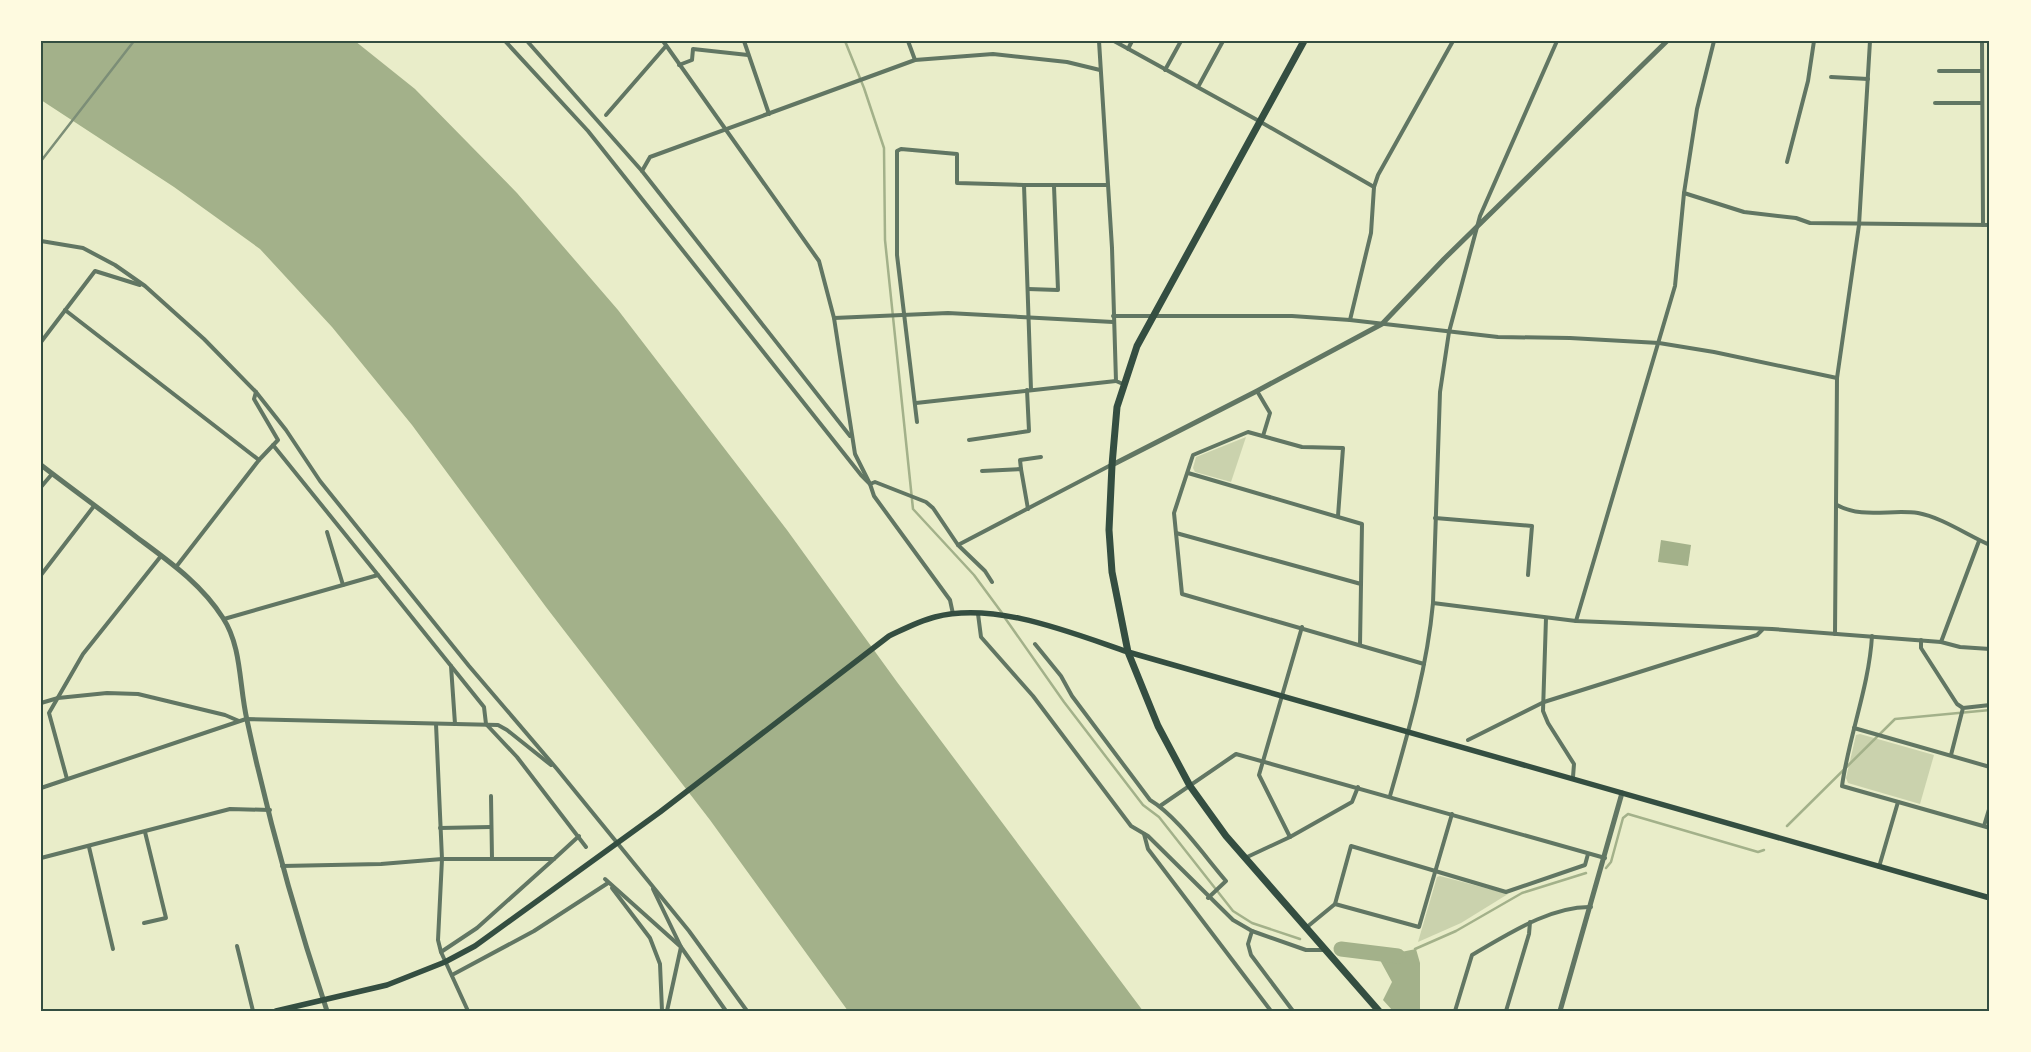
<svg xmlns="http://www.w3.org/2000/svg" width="2031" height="1052" viewBox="0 0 2031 1052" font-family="'Libre Baskerville',serif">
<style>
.green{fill:#cad2ad}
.water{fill:#a3b18a}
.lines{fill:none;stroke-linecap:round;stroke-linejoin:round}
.stream{stroke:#a3b18a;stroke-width:2.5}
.river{stroke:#a3b18a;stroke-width:15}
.minor{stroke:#617663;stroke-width:4}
.tertiary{stroke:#617663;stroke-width:5}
.secondary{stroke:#344e41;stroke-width:5.5}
.trunk{stroke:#344e41;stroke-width:7}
.rail{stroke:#7c8e77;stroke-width:2.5}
.neatline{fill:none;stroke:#344e41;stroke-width:2}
</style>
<rect width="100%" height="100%" fill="#e9edc9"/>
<!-- green -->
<g class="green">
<path d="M1246 437 1231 482 1195 472 1193 468 1196 457Z"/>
<path d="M1860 734 1934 755 1920 804 1848 783 1846 778 1856 735Z"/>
<path d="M1440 876 1508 894 1461 923 1418 942 1437 877Z"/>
</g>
<!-- water -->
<g class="water">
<path d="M41 41H355L415 89 517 193 618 310 787 530 897 682 1143 1011H848L710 820 546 607 412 425 332 327 260 249 174 187 41 100Z"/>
<path d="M1661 540 1691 545 1688 566 1658 562Z"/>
<path d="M1416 949 1420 963V1011H1393L1383 1000 1392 982 1380 960 1379 950 1401 952Z"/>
</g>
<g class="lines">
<!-- stream -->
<g class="stream">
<path d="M845 41 864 88 884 148 885 240 913 509 974 575 1002 613"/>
<path d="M1005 618 1064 702 1143 805 1159 817 1233 911 1252 923 1300 939"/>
<path d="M1787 826 1895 719 1990 710"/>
<path d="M1606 868 1611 862 1623 818 1628 814 1758 852 1764 850"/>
<path d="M1415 949 1456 931 1522 893 1586 873"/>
</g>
<!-- river -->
<path class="river" d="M1341 949 1398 956"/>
<!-- minor -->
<g class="minor">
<path d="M505 41 588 131 861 475 870 484 875 482 926 502 933 508 958 545 985 571 992 582"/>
<path d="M527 41 642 171 850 436"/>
<path d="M663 41 819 261 834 318 855 454 870 484 874 496 950 600 953 614"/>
<path d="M744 41 769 114"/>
<path d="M908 41 915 60"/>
<path d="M1099 41 1112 248 1116 381 1123 384"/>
<path d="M1114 41 1259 121 1374 187 1378 175 1453 41"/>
<path d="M1982 41 1983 225"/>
<path d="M1128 49 1132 41"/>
<path d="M679 65 692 60 693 49 748 55"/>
<path d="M1165 70 1181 41"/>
<path d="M1939 71H1982"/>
<path d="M1831 77 1868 79"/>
<path d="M1198 87 1223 41"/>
<path d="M1935 103H1982"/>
<path d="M606 115 666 46"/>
<path d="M1787 162 1808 81 1814 41"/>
<path d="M642 171 650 157 915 60 993 54 1067 62 1100 70"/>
<path d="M1684 193 1744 212 1796 218 1810 223 1990 225"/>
<path d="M41 241 83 248 115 265 145 286 204 339 256 392 286 430 320 481 469 666 557 769 689 931 747 1011"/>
<path d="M1028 289 1058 290 1054 186"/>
<path d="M65 310 259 460"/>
<path d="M1113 316H1292L1350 320 1498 337 1570 338 1659 343 1714 352 1837 378"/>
<path d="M834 318 948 313 1113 322"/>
<path d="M1350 320 1371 233 1374 187"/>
<path d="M41 342 95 271 140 285"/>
<path d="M1031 390 1024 185H1107"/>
<path d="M1257 391 1270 413 1263 436"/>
<path d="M916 403 1116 381"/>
<path d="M917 422 897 255V151L901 149 957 154V183L1024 185"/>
<path d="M969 440 1029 431 1027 390"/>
<path d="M273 445 378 575"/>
<path d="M1021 469 1020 460 1041 457"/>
<path d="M982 471 1021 469 1028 509"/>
<path d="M1188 473 1362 524 1360 645"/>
<path d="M41 487 52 474"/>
<path d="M1837 505C1862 519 1891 509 1918 513 1941 517 1969 536 1990 545"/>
<path d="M1338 516 1343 448 1302 447 1248 432 1193 455 1174 513 1182 594 1424 664"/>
<path d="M1435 518 1532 526 1528 575"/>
<path d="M327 532 343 585"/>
<path d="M1176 533 1361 584"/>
<path d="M958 545 1111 465"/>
<path d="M176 567 259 460 278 440 254 399 256 392"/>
<path d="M41 575 94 506"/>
<path d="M1433 603 1576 621 1772 629 1941 642 1979 541"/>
<path d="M978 614 981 637 1033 696 1131 826 1148 836 1233 920 1252 931 1306 950H1324"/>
<path d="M1546 618 1543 711 1548 723 1574 764 1573 777"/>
<path d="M224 619 378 575 484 707 486 724 517 757 586 847"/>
<path d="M1576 621 1675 286 1684 193 1697 109 1714 41"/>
<path d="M1835 634 1837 378 1859 225 1870 41"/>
<path d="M1872 636C1869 687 1849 735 1842 786L1990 828"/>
<path d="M1921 640V648L1957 704 1963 708"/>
<path d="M1941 642 1960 647 1990 649"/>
<path d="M1035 644 1061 676 1072 696 1150 800C1177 816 1205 857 1226 881L1208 898"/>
<path d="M451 666 455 724"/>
<path d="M41 703 58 698 107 693 138 694 225 715 239 721"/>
<path d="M436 724 442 859 438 940 441 952 468 1011"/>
<path d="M1854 728 1990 767"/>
<path d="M1468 740 1544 702 1757 635 1762 630"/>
<path d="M1951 755 1963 708 1990 705"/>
<path d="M67 779 49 713 83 654 161 556"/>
<path d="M41 788 246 719 498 725 507 730 551 765"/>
<path d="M491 796 492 859"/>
<path d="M1390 796C1408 733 1427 669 1433 603L1440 392 1449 332 1480 216 1557 41"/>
<path d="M1160 806 1236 754 1605 858"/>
<path d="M1984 826 1990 806"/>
<path d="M440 828 491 827"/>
<path d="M1144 834 1148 849 1271 1011"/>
<path d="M1290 837 1259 775 1302 627"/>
<path d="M89 847 113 949"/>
<path d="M41 858 230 809 270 810"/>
<path d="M1245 858 1290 837 1352 802 1358 787"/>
<path d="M282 866 381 864 442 859H554L579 836"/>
<path d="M1879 867 1898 802"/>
<path d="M605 879 681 947 667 1011"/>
<path d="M612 888 650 938 660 964 662 1011"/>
<path d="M653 889 681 947 726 1011"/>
<path d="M1335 904 1419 927 1452 814"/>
<path d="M144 923 166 918 145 832"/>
<path d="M1307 927 1335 904 1351 846 1506 892 1585 865 1588 854"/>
<path d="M1252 931 1248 944 1251 955 1293 1011"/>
<path d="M237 946 253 1011"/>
<path d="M441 952 477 928 554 859"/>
<path d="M452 975 534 931 608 883"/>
<path d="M1455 1011 1472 955C1507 935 1550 906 1591 907"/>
<path d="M1506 1011 1529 934 1530 922"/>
</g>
<!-- tertiary -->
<g class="tertiary">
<path d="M41 465C72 489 104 512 135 536 167 560 201 583 223 618 242 647 239 686 247 720 268 818 295 915 327 1011"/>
<path d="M1112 465 1257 391 1382 324 1444 259 1667 41"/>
<path d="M1560 1011 1622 793"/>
</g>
<!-- secondary -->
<path class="secondary" d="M276 1011 387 985 445 962 475 946 660 812 889 636C904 629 919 621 935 617 995 601 1072 633 1128 652L1990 898"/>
<!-- trunk -->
<path class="trunk" d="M1304 41 1137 346 1117 407 1112 465 1109 530 1112 572 1128 652 1158 726 1190 786 1226 836 1379 1011"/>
<!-- rail -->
<path class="rail" d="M41 161 134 41"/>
</g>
<!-- border -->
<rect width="2031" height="1052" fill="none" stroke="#fefae0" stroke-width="85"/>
<rect x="42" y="42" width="1946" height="968" class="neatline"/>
</svg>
